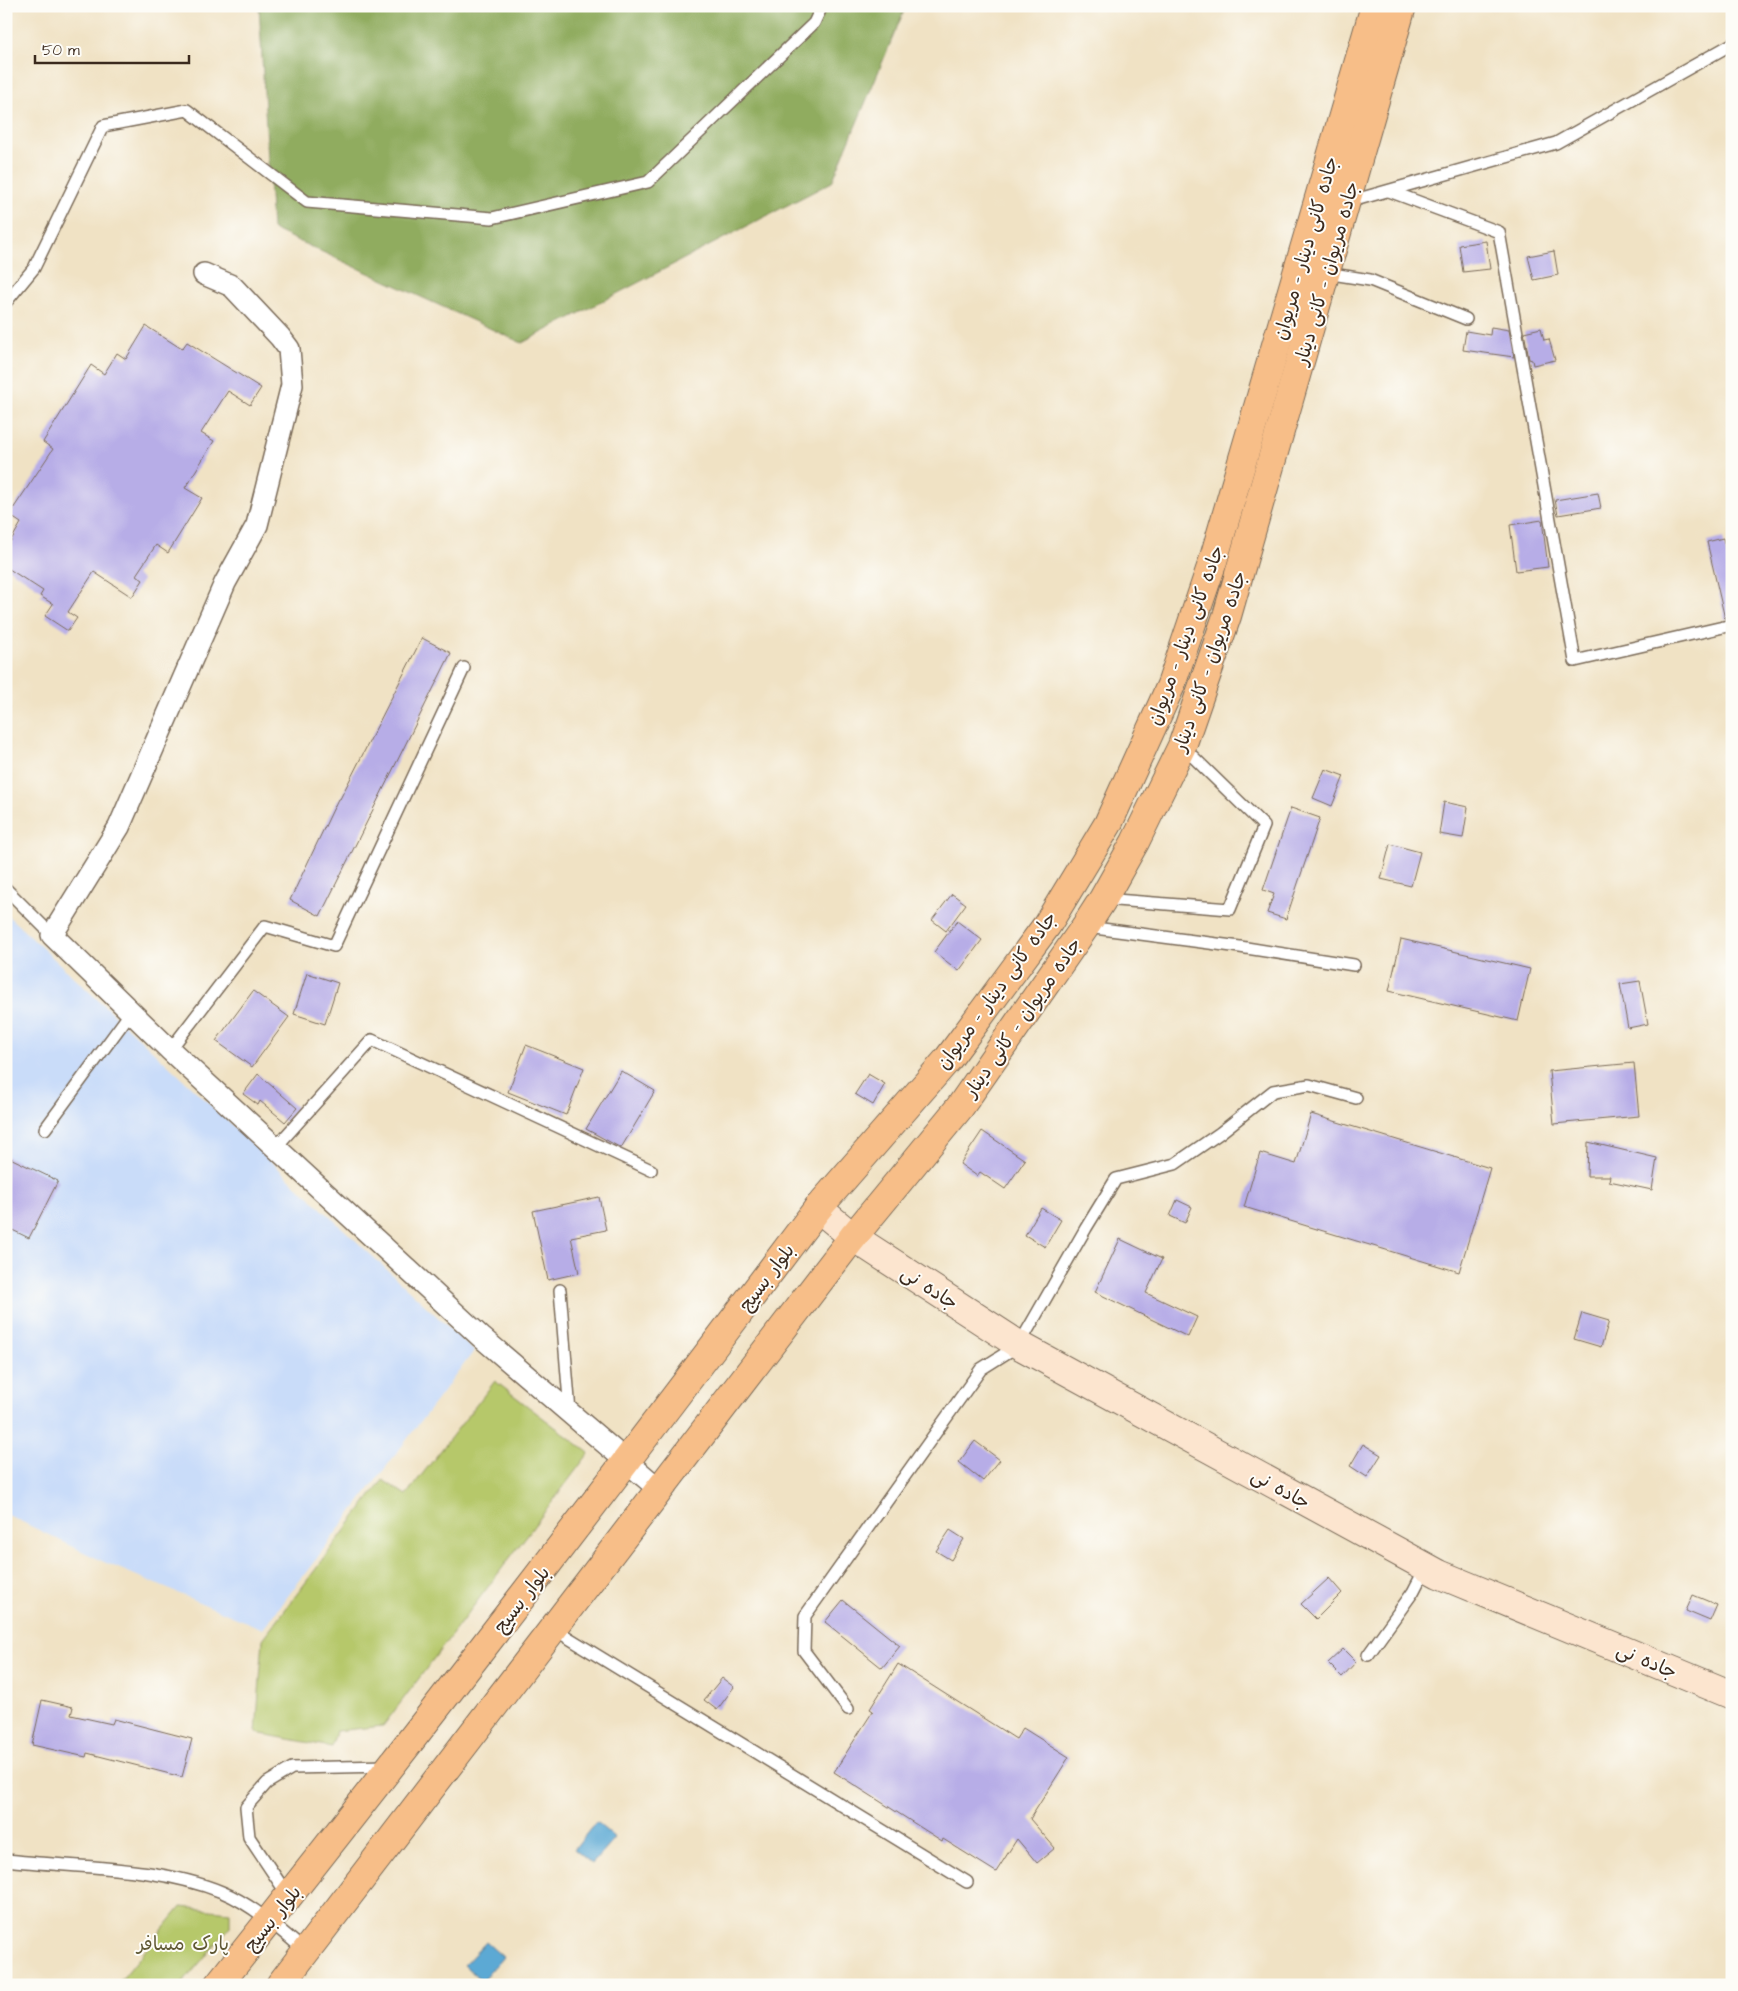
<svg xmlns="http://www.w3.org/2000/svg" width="1738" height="1991" viewBox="0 0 1738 1991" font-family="'Architects Daughter','Playpen Sans Arabic',sans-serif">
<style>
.built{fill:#c9dcf9}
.green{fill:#b6c86b;stroke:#787944}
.forest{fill:#90ac5f;stroke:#666b3e}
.water{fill:#5ba9d4;stroke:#4b6a79}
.building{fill:#b7ade7}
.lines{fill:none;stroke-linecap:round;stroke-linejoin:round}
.lane-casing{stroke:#7a6a58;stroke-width:14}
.street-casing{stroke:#7a6a58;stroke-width:24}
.secondary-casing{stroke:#7a6a58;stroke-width:30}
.primary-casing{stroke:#7a6a58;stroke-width:30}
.highway-casing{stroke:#7a6a58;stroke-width:30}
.lane{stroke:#fff;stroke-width:11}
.street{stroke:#fff;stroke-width:21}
.secondary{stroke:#fce5cf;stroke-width:28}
.primary{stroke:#f7be88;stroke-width:28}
.highway{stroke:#f7be88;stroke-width:28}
.labels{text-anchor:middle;stroke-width:4;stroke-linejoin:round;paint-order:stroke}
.street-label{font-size:19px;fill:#3b2a1e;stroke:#fdfcf7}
.park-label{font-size:19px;fill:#605935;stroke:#fdfcf7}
</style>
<rect width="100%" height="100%" fill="#fdfcf7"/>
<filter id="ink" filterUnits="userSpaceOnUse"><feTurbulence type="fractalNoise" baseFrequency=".02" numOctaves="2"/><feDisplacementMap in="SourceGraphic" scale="10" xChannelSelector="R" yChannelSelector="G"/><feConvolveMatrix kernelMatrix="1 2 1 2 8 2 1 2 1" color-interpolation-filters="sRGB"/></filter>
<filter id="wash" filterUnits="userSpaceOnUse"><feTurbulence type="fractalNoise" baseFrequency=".0096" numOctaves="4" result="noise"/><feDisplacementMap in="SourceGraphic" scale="20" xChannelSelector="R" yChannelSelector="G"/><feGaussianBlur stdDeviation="1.12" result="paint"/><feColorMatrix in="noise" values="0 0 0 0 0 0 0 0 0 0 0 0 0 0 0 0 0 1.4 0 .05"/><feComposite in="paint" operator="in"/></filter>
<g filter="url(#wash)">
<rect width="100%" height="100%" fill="#f0e2c4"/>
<!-- built -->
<path class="built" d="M6 914 474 1351 263 1629 104 1562 6 1514Z"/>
<!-- green -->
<g class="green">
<path d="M495 1381 589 1453 383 1726 336 1731 332 1747 256 1733 263 1639 383 1480 406 1495Z"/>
<path d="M181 1907 230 1912V1927L181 1985H117Z"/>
</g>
<!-- forest -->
<path class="forest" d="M259 6H906L832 182 522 343 272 229Z"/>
<!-- water -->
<g class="water">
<path d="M596 1822 615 1838 592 1864 574 1849Z"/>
<path d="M486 1942 503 1957 482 1981 464 1965Z"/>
</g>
<g id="blocks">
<!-- building -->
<g class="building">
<path d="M1486 241 1490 269 1463 272 1459 245Z"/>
<path d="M1554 251 1558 275 1534 280 1528 256Z"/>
<path d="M146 326 182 349 187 342 261 388 250 405 228 391 201 433 214 441 185 488 202 498 168 553 156 545 136 575 143 580 132 597 94 572 68 612 77 618 68 631 45 616 53 604 40 596 43 591 6 567V549L21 523 9 515 53 449 43 442 91 365 104 374 117 353 126 359Z"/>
<path d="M1491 327 1509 330 1514 357 1463 350 1466 331 1490 335Z"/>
<path d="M1541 328 1544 340 1549 339 1555 360 1533 365 1532 360 1529 359 1524 332Z"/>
<path d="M1598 493 1601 508 1558 515 1555 500Z"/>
<path d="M1542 520 1548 567 1516 571 1510 525Z"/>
<path d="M1723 538 1732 577V618L1725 619 1707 542Z"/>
<path d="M422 638 451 653 320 916 290 900 338 799H340Z"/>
<path d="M1325 769 1344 776 1332 806 1313 798Z"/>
<path d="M1444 802 1468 807 1463 838 1439 834Z"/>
<path d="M1291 808 1320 818 1286 919 1267 913 1274 894 1263 890Z"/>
<path d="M1390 844 1420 852 1411 886 1381 879Z"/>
<path d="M952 894 966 904 946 931 932 920Z"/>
<path d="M957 921 982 940 959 971 934 952Z"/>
<path d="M1401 939 1530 969 1518 1021 1389 991Z"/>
<path d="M307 973 338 983 325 1024 294 1014Z"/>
<path d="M1640 981 1648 1024 1628 1028 1620 984Z"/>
<path d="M253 991 289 1017 252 1067 216 1041Z"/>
<path d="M526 1045 584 1068 566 1115 508 1092Z"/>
<path d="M1634 1063 1639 1116 1554 1124 1549 1071Z"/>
<path d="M621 1071 655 1091 621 1148 586 1129Z"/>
<path d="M258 1074 297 1108 285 1122 260 1101 258 1105 243 1094Z"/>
<path d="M868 1074 885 1084 873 1105 855 1094Z"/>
<path d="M1311 1114 1490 1168 1459 1272 1244 1207 1260 1153 1296 1164Z"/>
<path d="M982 1131 1025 1160 1005 1189 980 1172 977 1176 960 1164Z"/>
<path d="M1588 1142 1657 1158 1652 1190 1609 1181 1610 1176H1587Z"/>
<path d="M6 1156 58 1181 29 1238 6 1227Z"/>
<path d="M599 1197 606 1230 571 1237 579 1273 548 1280 533 1211Z"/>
<path d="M1177 1200 1192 1207 1185 1223 1170 1216Z"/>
<path d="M1041 1208 1061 1220 1045 1247 1025 1235Z"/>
<path d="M1120 1239 1162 1259 1146 1293 1197 1317 1188 1337 1095 1292Z"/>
<path d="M1582 1313 1609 1321 1601 1347 1574 1339Z"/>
<path d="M975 1441 1000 1460 983 1481 959 1462Z"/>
<path d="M1363 1444 1381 1455 1367 1477 1350 1466Z"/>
<path d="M950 1530 964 1539 951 1560 936 1551Z"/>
<path d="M1329 1578 1342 1593 1316 1619 1301 1604Z"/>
<path d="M1693 1595 1717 1605 1710 1621 1686 1611Z"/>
<path d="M843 1600 900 1646 882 1668 825 1622Z"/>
<path d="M1343 1649 1356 1662 1342 1677 1328 1663Z"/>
<path d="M898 1664 1016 1739 1023 1728 1069 1757 1030 1819 1055 1848 1037 1863 1017 1839 996 1872 943 1839 942 1841 834 1772 873 1711 870 1709Z"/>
<path d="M722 1678 734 1687 717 1710 704 1700Z"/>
<path d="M42 1700 73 1707 71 1715 112 1724 114 1719 192 1739 182 1777 87 1753 86 1757 32 1745Z"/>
</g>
</g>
</g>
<g filter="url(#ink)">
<use href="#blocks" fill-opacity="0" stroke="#7a6a58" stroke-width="1"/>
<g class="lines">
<!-- lane casing -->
<g class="lane-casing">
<g id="lane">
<path d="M1389 191 1499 232 1575 661 1732 625"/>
<path d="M1348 202 1556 143 1732 44"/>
<path d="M1326 273 1370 280 1466 319"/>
<path d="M6 302 34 268 103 126 187 110 307 202 492 218 648 182 814 23 822 6"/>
<path d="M6 889 52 935"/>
<path d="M1103 899 1230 909 1264 826 1182 746"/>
<path d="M1087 927 1240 947 1354 965"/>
<path d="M170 1050 265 926 334 946 464 668"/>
<path d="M45 1129 131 1012"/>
<path d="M276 1147 372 1040 651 1170"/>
<path d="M560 1290 570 1412"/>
<path d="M554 1629 967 1882"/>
<path d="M1368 1655 1413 1592 1426 1567"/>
<path d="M848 1709 804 1651 805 1616 981 1369 1019 1345 1086 1228 1116 1179 1175 1164 1220 1133 1273 1091 1309 1085 1356 1098"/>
<path d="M6 1860C76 1868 156 1865 222 1892 252 1904 282 1931 306 1952"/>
<path d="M289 1897 249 1837 246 1807 267 1783 292 1768 388 1766"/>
</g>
</g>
<!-- street casing -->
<g class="street-casing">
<path id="street" d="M204 274 232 286 280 337 289 349 292 385 257 525 225 583 119 827 52 935 170 1050 481 1337 660 1490"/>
</g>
<!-- secondary casing -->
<g class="secondary-casing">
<path id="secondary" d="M818 1208 853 1237 1019 1345 1439 1574 1732 1695"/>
</g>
<!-- primary casing -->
<g class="primary-casing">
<g id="primary">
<path d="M218 1985C422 1729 621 1470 818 1208"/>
<path d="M280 1985 853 1237"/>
</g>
</g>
<!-- highway casing -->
<g class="highway-casing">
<g id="highway">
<path d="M818 1208 948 1059 1047 925 1108 824 1171 685 1213 561 1375 6"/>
<path d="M853 1237 960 1107 1085 927 1103 899 1135 842 1182 746 1227 616 1402 6"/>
</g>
</g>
<!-- lane -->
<use href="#lane" class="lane"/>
<!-- street -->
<use href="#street" class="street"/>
<!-- secondary -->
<use href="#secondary" class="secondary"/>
<!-- primary -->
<use href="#primary" class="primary"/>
<!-- highway -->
<use href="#highway" class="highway"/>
</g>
</g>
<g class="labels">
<!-- street labels -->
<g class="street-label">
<text transform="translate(1305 248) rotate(-74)" y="7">جاده کانی دینار - مریوان</text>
<text transform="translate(1326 273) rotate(-74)" y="7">جاده مریوان - کانی دینار</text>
<text transform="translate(1185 635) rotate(-70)" y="7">جاده کانی دینار - مریوان</text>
<text transform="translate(1209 661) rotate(-71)" y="7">جاده مریوان - کانی دینار</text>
<text transform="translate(996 990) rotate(-54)" y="7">جاده کانی دینار - مریوان</text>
<text transform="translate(1022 1017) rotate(-55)" y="7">جاده مریوان - کانی دینار</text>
<text transform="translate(766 1277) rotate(-53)" y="7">بلوار بسیج</text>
<text transform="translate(930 1287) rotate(33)" y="7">جاده نی</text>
<text transform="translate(1281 1488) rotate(29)" y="7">جاده نی</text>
<text transform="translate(521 1599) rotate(-52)" y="7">بلوار بسیج</text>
<text transform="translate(1647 1660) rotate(23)" y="7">جاده نی</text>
<text transform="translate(272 1918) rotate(-51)" y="7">بلوار بسیج</text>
</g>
<!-- park labels -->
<g class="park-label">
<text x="183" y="1950">پارک مسافر</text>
</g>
</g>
<!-- margin -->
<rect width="1738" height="1991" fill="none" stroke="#fdfcf7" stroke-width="25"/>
<!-- scale -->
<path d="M35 55v8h154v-8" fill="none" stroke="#3b2a1e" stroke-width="2.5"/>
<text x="42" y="55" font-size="15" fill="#3b2a1e" stroke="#fdfcf7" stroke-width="4" paint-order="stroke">50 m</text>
</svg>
